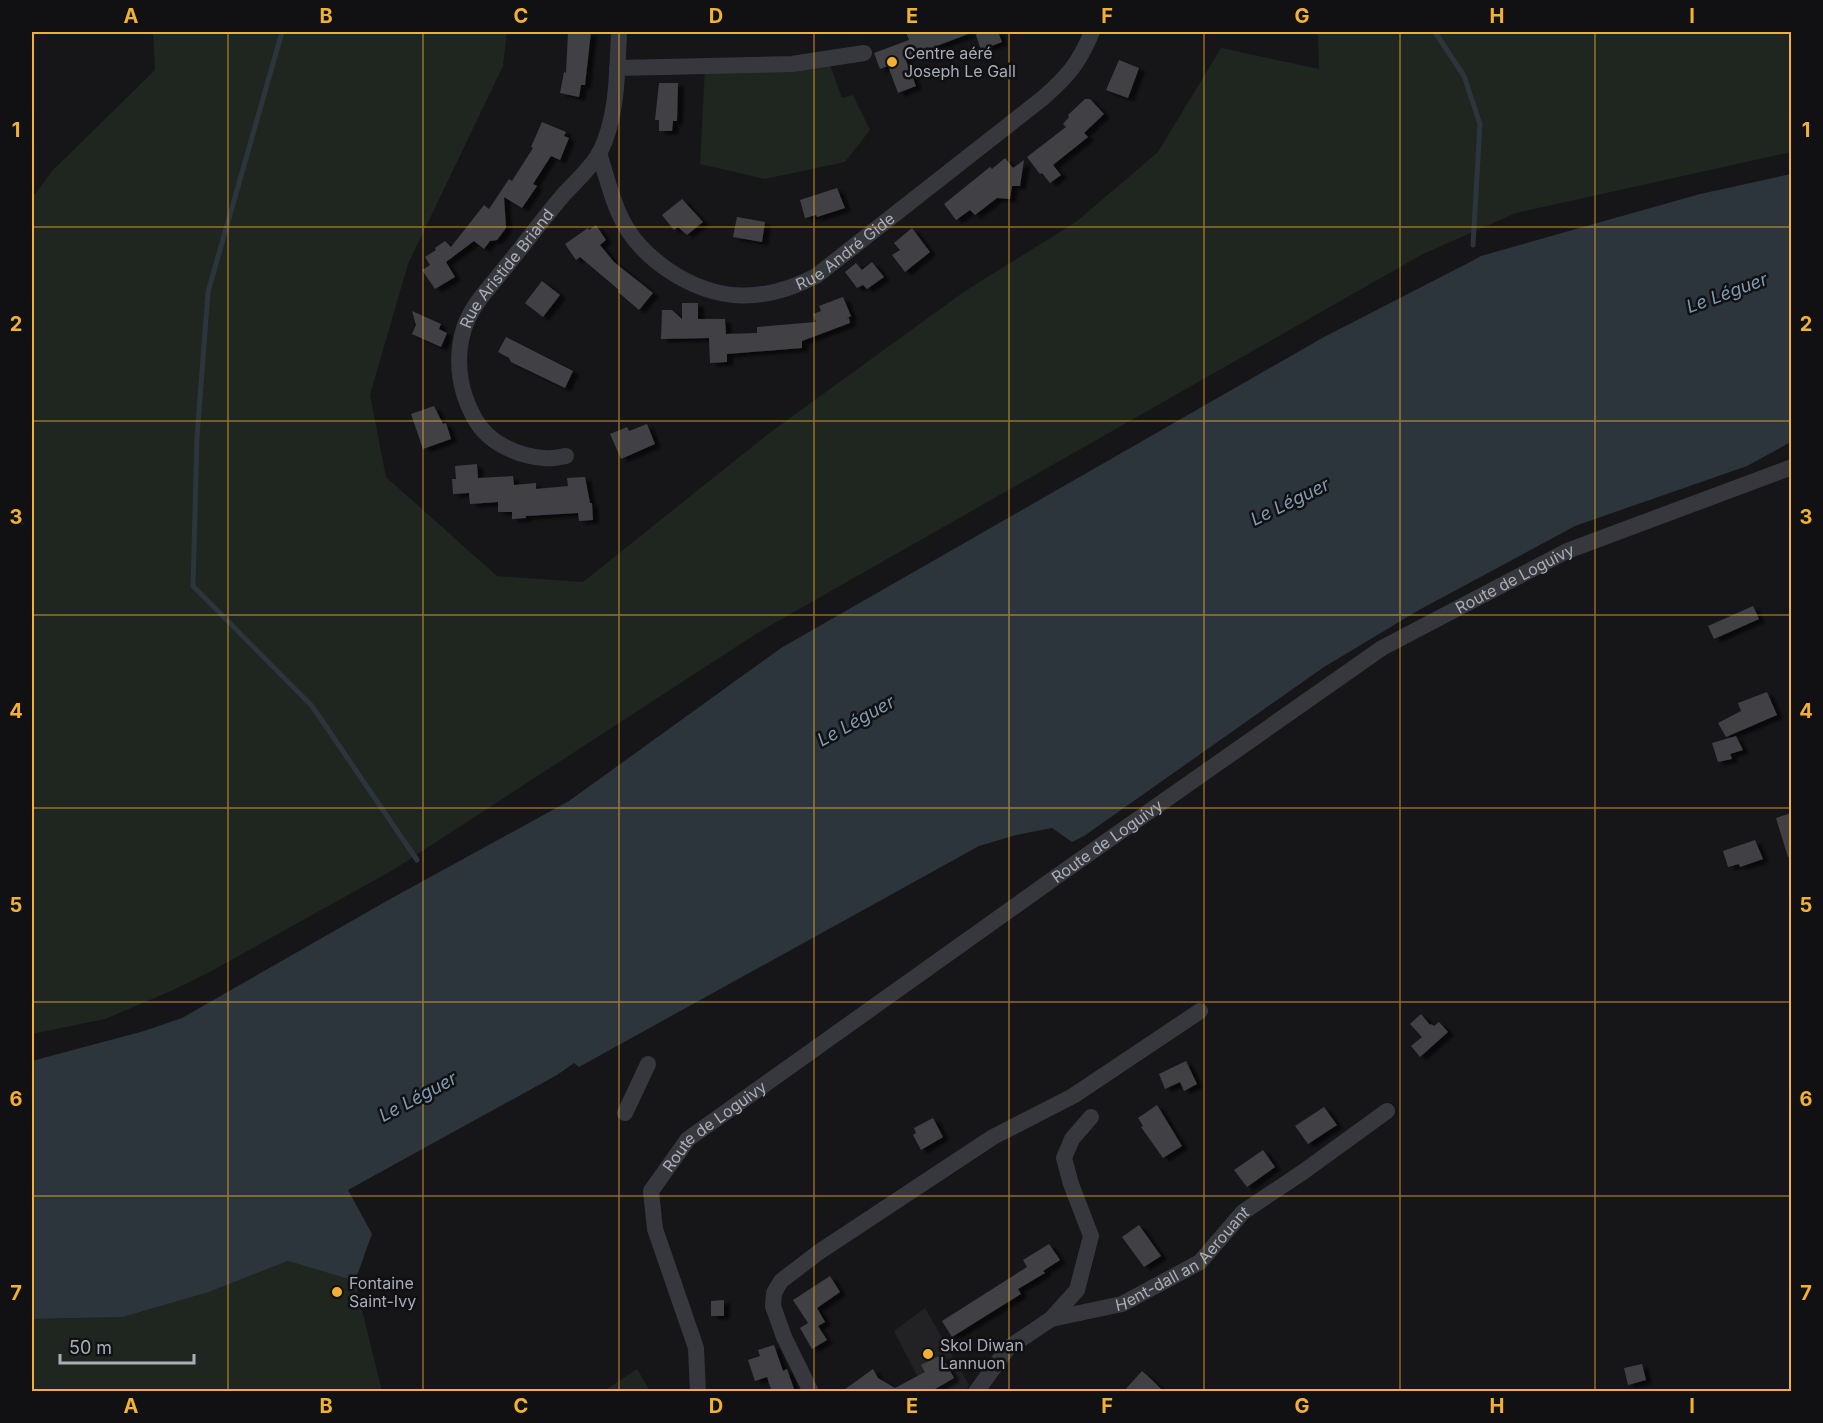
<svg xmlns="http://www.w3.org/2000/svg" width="1823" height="1423" viewBox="0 0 1823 1423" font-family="Inter,sans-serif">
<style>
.built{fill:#222225}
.green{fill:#1e261f}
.water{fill:#2c353c}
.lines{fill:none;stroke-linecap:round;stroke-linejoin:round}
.stream{stroke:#2c353c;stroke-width:5}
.building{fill:#404145;filter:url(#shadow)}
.street{stroke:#37383d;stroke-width:16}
.grid{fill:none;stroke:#f2b134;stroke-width:1.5;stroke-opacity:0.55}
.poi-dot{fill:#f2b134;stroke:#111113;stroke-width:2}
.labels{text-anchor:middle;stroke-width:5;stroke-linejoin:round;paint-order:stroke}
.poi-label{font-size:16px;fill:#a8adb8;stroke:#111113;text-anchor:start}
.street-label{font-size:16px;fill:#a8adb8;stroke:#111113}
.water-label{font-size:18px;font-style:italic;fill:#7f9bb3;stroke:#111113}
.neatline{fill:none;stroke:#f2b134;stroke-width:2}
.grid-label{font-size:20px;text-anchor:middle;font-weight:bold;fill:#f2b134}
</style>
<defs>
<filter id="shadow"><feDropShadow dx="6" dy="3.5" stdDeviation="1.5" flood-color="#0009"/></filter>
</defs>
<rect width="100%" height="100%" fill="#161618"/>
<!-- built -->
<path class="built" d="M925 1308 969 1385 966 1391H925L894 1331Z"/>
<!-- green -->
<g class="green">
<path d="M153 32H507L503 66 408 264 370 395 386 477 497 576 583 582 768 434 965 291 1076 222 1158 152 1221 48 1319 69 1318 32H1791V152L1516 213 1423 254 759 632 393 870 206 974 171 991 105 1019 32 1034V194H35L53 170 155 70Z"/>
<path d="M828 59 842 98 853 95 870 130 845 162 765 179 700 164 705 66Z"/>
<path d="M288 1261 355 1281 382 1391H32V1319L123 1317 209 1292Z"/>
<path d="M637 1369 650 1391H604Z"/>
</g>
<!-- water -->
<path class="water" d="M1791 174V442L1747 466 1575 526 1419 610 1324 667 1084 836 1072 842 1052 828 1016 835 979 846 579 1067 574 1063 557 1075 348 1190 372 1234 355 1281 288 1261 209 1292 123 1317 32 1319V1061L144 1031 182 1018 392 898 569 801 781 648 1324 337 1472 261 1481 256 1700 194Z"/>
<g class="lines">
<!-- stream -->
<g class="stream">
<path d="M282 32 208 292 197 437 193 586 312 706 417 860"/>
<path d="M1435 32 1464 76 1480 124 1473 245"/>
</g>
</g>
<!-- building -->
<g class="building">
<path d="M568 32H591L585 85H581L579 97 560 93 564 72 566 73Z"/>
<path d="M906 32H970L971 33 905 58 916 86 898 93 888 66 880 69 874 53 909 40Z"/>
<path d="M975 32H998L1002 42 981 50Z"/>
<path d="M1119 60 1139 68 1128 98 1106 90Z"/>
<path d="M659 83H678L677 121H673L672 131H659V120H655Z"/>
<path d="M1085 99H1090L1104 114 1084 133 1088 137 1053 165 1061 175 1050 183 1042 173 1040 174 1027 157 1066 127 1063 124 1069 117 1068 115Z"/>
<path d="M542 122 566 132 564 136 569 138 560 160 551 156 533 184 537 186 522 208 504 197 506 228 497 240 490 241 484 249 474 241 446 262 455 277 435 289 422 270 430 265 425 257 436 250 435 248 445 241 451 247 484 205 489 209 509 179 512 181 533 148 531 147Z"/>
<path d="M1005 158 1013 168 1024 160 1020 186H1012L1010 199 997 198 975 215 970 210 956 220 944 204 990 167 992 169Z"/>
<path d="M837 188 845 208 817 217 816 215 805 218 800 200Z"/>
<path d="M682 199 703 222 687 235 678 227 674 230 662 215Z"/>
<path d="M737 217 765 222 762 242 733 237Z"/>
<path d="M596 225 606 240 600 245 614 262 653 293 639 310 618 292 619 290 580 257 576 260 565 244 588 228 589 230Z"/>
<path d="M912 228 930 252 905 272 892 255 900 250 894 243Z"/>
<path d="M872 262 884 277 867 289 863 285 857 288 845 272 856 263 862 270Z"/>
<path d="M542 281 560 295 543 317 525 303Z"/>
<path d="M843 297 851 316 846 319 849 318 850 323 802 341V348L727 354V362L710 363 709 338 661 339 662 310H672L682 319V303H698V319H725L726 334 757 333V327L816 322 813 314 821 311 819 306Z"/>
<path d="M412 311 441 324 439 329 447 333 441 347 412 334 416 325Z"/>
<path d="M506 337 573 371 565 388 511 362 509 358 498 352Z"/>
<path d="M434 406 443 424 446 423 451 439 423 449 411 414Z"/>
<path d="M647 424 655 444 621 459 610 434 627 427 629 431Z"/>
<path d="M477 464 478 478 513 476 514 485 536 483V489L568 486 567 478 585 477 590 503H592L593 520 579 521 578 513 526 516V518L512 519V512H498V502L470 504 469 493 453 494 452 479H456L455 466Z"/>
<path d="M1753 606 1759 619 1714 639 1708 626Z"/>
<path d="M1767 692 1777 715 1726 737 1718 723 1741 711 1738 703Z"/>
<path d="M1736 736 1743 750 1730 754 1732 759 1718 762 1712 743Z"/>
<path d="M1791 813V856L1788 857 1776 818Z"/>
<path d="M1755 840 1763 859 1740 867 1739 864 1728 867 1723 851Z"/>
<path d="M1421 1014 1430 1025 1431 1024 1434 1026 1439 1022 1448 1032 1420 1057 1411 1046 1422 1037 1410 1024Z"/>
<path d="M1186 1061 1197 1084 1184 1091 1180 1082 1165 1089 1159 1074Z"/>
<path d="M1157 1105 1182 1146 1163 1158 1141 1127 1143 1126 1138 1118Z"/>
<path d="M1324 1107 1337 1125 1308 1144 1295 1126Z"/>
<path d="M933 1118 943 1137 921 1150 913 1135 916 1133 914 1128Z"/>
<path d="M1263 1150 1275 1167 1247 1187 1234 1170Z"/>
<path d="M1139 1225 1161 1256 1144 1267 1122 1237Z"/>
<path d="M1049 1244 1060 1260 1043 1271 1045 1273 1018 1289 1021 1294 952 1337 942 1321 1027 1267 1023 1260Z"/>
<path d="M830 1276 840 1292 817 1308 825 1322 818 1326 827 1340 812 1349 800 1328 808 1323 793 1300Z"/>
<path d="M724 1300V1316H711V1301Z"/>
<path d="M774 1345 783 1371 787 1369 794 1389 786 1392H772L767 1377 755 1381 748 1360 760 1356 758 1350Z"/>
<path d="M941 1355 954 1378 930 1392H841L873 1369 878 1378 895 1388 925 1372 921 1365Z"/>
<path d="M1642 1364 1646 1380 1628 1385 1624 1368Z"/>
<path d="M1142 1371 1151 1379 1164 1392H1123Z"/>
</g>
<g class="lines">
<!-- street -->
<g class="street">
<path d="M617 68 792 64 864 53"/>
<path id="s1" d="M599 153C607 178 613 205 626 227 636 244 652 259 668 270 717 303 764 303 816 276L1043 98C1069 75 1079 63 1092 32"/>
<path id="s2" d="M566 456C559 457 551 459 544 458 518 456 488 443 475 419 455 384 452 338 477 303 486 290 498 277 508 264 527 241 545 216 565 193 576 181 592 167 600 152 618 116 617 71 619 32"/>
<path d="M625 1113 648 1064"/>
<path d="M1051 1319 1077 1290 1091 1236 1071 1184 1064 1158 1072 1139 1091 1117"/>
<path id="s3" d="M698 1392 696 1348 655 1229 651 1191 688 1139 1077 862 1382 648 1567 551 1792 467"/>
<path d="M811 1392 784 1337 773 1306 774 1293 781 1281 819 1252 993 1137 1073 1096 1200 1011"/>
<path id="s4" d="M976 1392 1008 1348 1051 1319 1122 1304 1200 1262 1243 1212 1303 1172 1387 1111"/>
</g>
</g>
<!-- grid -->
<path class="grid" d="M228 32V1392M423 32V1392M619 32V1392M814 32V1392M1009 32V1392M1204 32V1392M1400 32V1392M1595 32V1392M32 227H1792M32 421H1792M32 615H1792M32 808H1792M32 1002H1792M32 1196H1792"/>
<!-- markers -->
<g class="poi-dot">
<circle cx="892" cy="62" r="6"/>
<circle cx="337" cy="1292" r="6"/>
<circle cx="928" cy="1354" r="6"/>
</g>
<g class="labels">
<!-- poi labels -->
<g class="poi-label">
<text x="904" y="59">Centre aéré<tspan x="904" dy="18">Joseph Le Gall</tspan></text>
<text x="349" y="1289">Fontaine<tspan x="349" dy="18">Saint-Ivy</tspan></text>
<text x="940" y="1351">Skol Diwan<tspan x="940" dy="18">Lannuon</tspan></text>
</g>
<!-- street labels -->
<g class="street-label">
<text dy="6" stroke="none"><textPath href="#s1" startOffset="334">Rue André Gide</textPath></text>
<text dy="6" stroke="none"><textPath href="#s2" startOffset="272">Rue Aristide Briand</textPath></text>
<text dy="6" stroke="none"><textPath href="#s3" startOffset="1272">Route de Loguivy</textPath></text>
<text dy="6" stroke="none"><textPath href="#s3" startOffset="786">Route de Loguivy</textPath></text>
<text dy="6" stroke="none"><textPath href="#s3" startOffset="300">Route de Loguivy</textPath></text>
<text dy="6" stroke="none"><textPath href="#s4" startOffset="255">Hent-dall an Aerouant</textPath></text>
</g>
<!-- water labels -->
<g class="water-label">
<text transform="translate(1727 293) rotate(-20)" y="6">Le Léguer</text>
<text transform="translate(1290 502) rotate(-26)" y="6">Le Léguer</text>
<text transform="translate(856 721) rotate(-29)" y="6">Le Léguer</text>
<text transform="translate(418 1097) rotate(-28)" y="6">Le Léguer</text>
</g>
</g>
<!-- border -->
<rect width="1823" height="1423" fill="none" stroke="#111113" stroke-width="66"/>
<!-- scale -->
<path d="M60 1354v9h134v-9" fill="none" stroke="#a8adb8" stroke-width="3"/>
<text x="69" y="1354" font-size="18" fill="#a8adb8" stroke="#111113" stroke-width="4.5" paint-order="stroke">50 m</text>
<rect x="33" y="33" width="1757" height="1357" class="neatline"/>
<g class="grid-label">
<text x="131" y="23">A</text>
<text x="326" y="23">B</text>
<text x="521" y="23">C</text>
<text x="716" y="23">D</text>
<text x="912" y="23">E</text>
<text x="1107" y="23">F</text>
<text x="1302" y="23">G</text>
<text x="1497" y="23">H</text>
<text x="1692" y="23">I</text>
<text x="16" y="137">1</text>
<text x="1806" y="137">1</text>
<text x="16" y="331">2</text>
<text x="1806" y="331">2</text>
<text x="16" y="524">3</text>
<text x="1806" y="524">3</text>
<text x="16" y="718">4</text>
<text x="1806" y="718">4</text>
<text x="16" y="912">5</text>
<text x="1806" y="912">5</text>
<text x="16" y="1106">6</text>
<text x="1806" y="1106">6</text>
<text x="16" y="1300">7</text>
<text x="1806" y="1300">7</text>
<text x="131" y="1413">A</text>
<text x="326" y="1413">B</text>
<text x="521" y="1413">C</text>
<text x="716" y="1413">D</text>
<text x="912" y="1413">E</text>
<text x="1107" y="1413">F</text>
<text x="1302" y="1413">G</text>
<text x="1497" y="1413">H</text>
<text x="1692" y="1413">I</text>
</g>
</svg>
